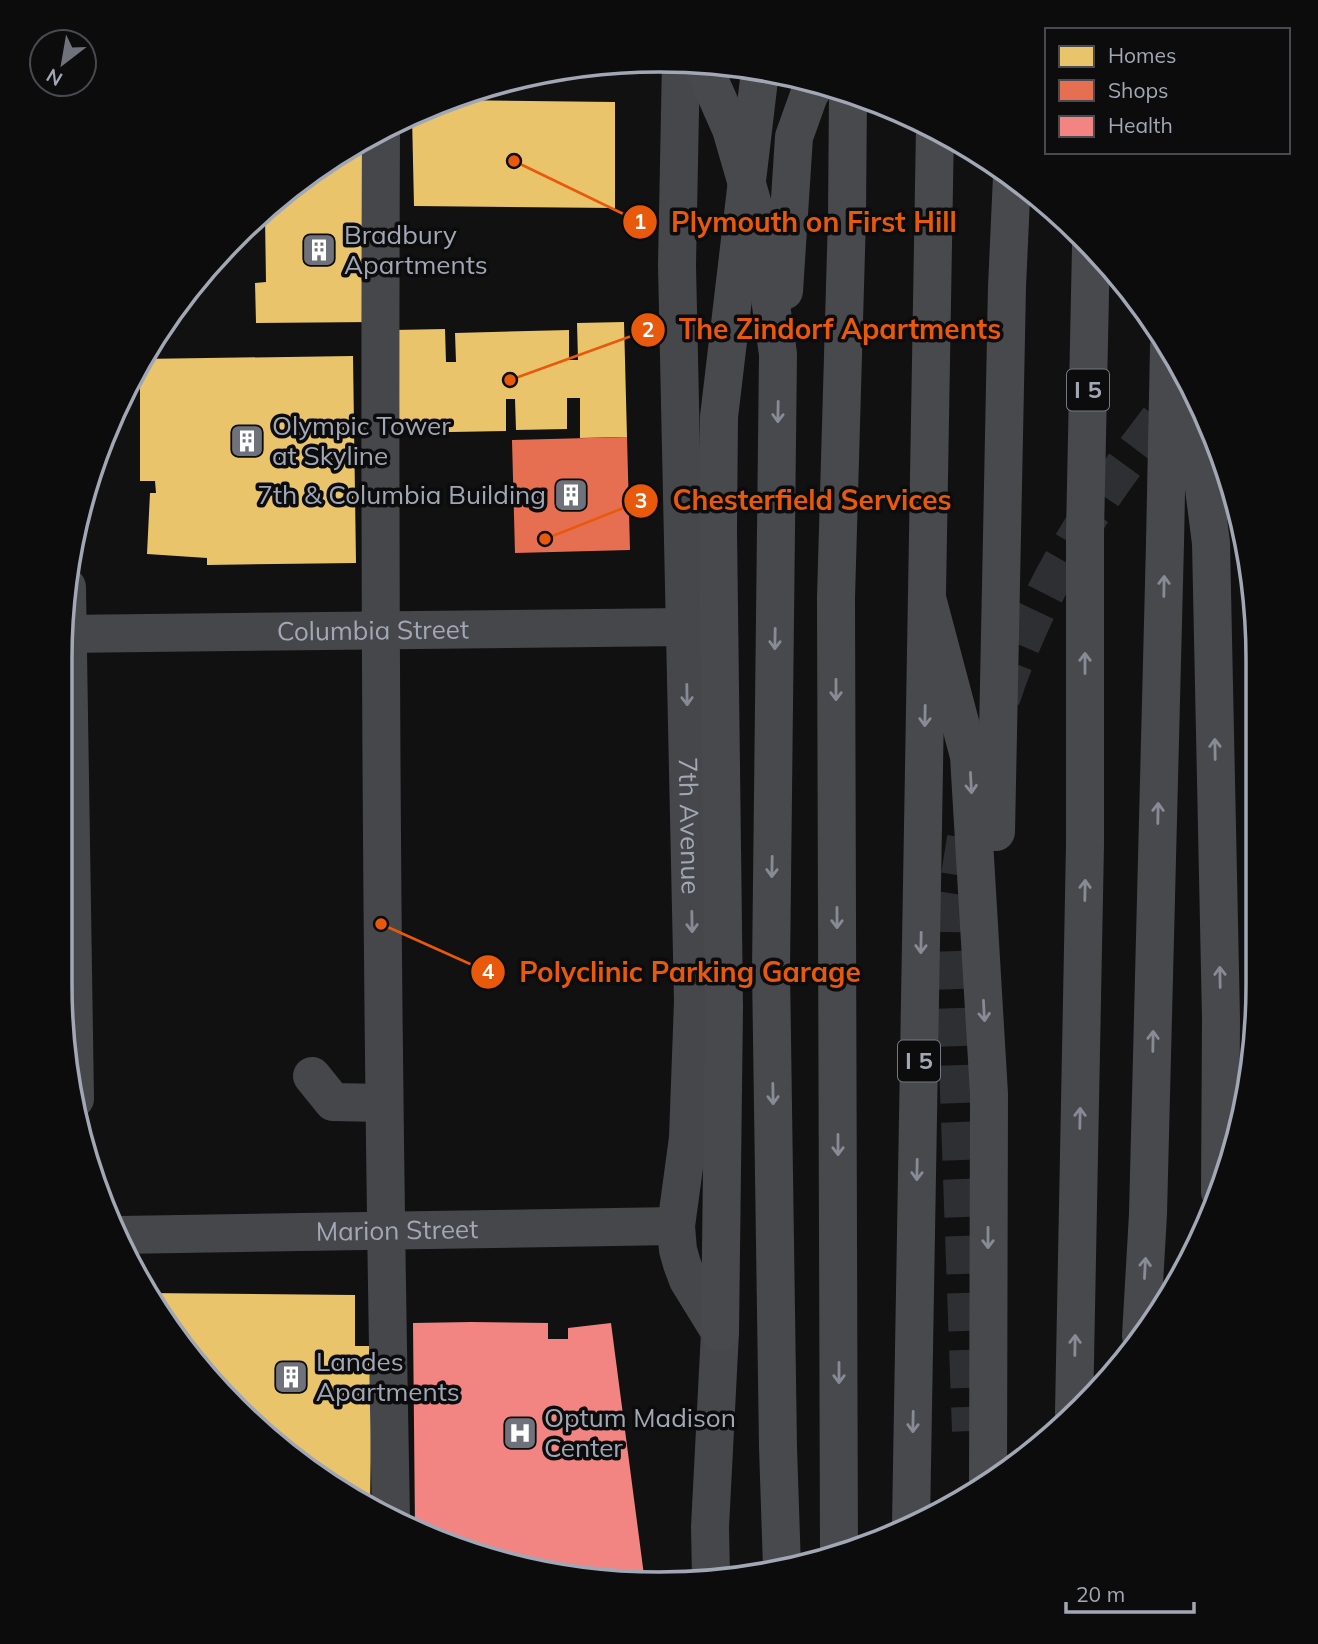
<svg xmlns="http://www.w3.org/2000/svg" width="1318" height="1644" viewBox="0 0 1318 1644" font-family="Mulish,sans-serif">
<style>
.homes{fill:#e9c46a}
.shops{fill:#e76f51}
.health{fill:#f28482}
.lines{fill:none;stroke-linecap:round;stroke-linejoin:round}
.highway-tunnel{stroke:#2e2f32;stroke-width:38;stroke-dasharray:38 19;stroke-linecap:butt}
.minor{stroke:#46474b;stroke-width:38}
.highway{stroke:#48494c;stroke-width:38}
.highway-bridge{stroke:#48494c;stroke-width:38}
.oneway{stroke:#868b95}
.oneway2{stroke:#868a94}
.labels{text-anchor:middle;stroke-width:7;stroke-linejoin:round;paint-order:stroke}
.shield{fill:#0c0c0d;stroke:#747882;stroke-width:2}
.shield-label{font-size:24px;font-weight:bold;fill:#a1a7b4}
.poi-label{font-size:26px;fill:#a1a7b4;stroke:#0c0c0d;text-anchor:start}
.street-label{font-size:26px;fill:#a1a7b4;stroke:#0c0c0d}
.rim{fill:none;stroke:#a1a7b4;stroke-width:3.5}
.leader{fill:none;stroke:#e8590c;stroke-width:2.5}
.callout-dot{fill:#e8590c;stroke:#0c0c0d;stroke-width:2.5}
.mark-label{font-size:21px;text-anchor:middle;font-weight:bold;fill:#fff}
.callout-label{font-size:28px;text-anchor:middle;font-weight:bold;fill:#e8590c;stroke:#0c0c0d;stroke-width:7;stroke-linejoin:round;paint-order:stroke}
</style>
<rect width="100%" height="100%" fill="#111112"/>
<!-- homes -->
<g class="homes">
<path d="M447 100 615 102V208L414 206 412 116Z"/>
<path d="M372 134 374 322 256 323 255 283 266 282 265 217 360 140Z"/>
<path d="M624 322 627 437 580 438V398H567V429L516 430 515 399H506V431L397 433 394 330 445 329 446 362H456L455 333 569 330V360H578L577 323Z"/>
<path d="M353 356 356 563 207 565V558L147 554 150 493H156L155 481H140V359Z"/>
<path d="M146 1293 355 1295V1346H372L370 1509 359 1504 235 1409 153 1302V1298Z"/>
</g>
<!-- shops -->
<path class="shops" d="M627 437 630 550 515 553 512 440Z"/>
<!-- health -->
<path class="health" d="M471 1322 548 1323V1339H568V1328L611 1323 645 1583 503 1564 415 1527 413 1323Z"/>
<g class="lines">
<!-- highway-tunnel -->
<g class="highway-tunnel">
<path d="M1001 699C1031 608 1079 524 1137 448 1151 430 1164 410 1181 394"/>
<path d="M966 838 955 908 954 951 971 1431"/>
</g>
<!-- minor -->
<g class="minor">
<path id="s1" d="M681 61 677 265 693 1001 688 1138 676 1226 678 1250 682 1264 688 1280 720 1332 710 1527 711 1578"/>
<path d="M381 130C379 593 382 1055 391 1517"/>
<path d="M67 587 75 1099"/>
<path id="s2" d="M61 634 686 627"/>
<path d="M312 1076 333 1102 383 1103"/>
<path id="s3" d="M119 1235 676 1226"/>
</g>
<!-- highway -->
<g class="highway">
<path d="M701 61 731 129 760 229 778 354 771 970 778 1447 782 1568"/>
<path d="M784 291 794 137 809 95 818 81"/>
<path d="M1191 387 1211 543 1221 1018 1220 1192"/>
<path d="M718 529 724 1007 720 1332"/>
<path d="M1141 1336 1148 1214 1165 543"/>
<path d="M1074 1413 1085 844V533"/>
<path d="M911 1524 935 128"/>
<path d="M839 1554 836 598 847 217 848 93"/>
</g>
<!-- highway-bridge -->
<g class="highway-bridge">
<path d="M718 529 719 417 760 71"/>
<path d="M1085 533 1091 246"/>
<path d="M1165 543 1169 346"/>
<path d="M927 598 969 756 989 1094 988 1483"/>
<path d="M996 832 1007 287 1012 176"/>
</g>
</g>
<!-- one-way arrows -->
<defs><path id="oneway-shaft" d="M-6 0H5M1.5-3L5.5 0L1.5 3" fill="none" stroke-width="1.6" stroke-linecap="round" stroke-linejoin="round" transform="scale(1.75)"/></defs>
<g class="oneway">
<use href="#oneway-shaft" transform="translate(778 412) rotate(91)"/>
<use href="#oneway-shaft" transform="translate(1164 586) rotate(-89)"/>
<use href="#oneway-shaft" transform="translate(775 639) rotate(91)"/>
<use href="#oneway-shaft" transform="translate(1085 663) rotate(-90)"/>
<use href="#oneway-shaft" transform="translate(836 690) rotate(90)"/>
<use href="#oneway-shaft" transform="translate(925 716) rotate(91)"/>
<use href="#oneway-shaft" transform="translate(1215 749) rotate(-91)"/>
<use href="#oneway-shaft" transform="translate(971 783) rotate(87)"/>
<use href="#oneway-shaft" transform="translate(1158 813) rotate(-89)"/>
<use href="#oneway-shaft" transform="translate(772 867) rotate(91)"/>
<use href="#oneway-shaft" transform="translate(1085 890) rotate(-89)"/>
<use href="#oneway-shaft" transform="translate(837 918) rotate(90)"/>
<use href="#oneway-shaft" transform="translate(921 943) rotate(91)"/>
<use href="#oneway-shaft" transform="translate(1220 977) rotate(-91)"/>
<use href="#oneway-shaft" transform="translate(984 1011) rotate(87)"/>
<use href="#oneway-shaft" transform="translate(1153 1041) rotate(-89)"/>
<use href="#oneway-shaft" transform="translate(773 1094) rotate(89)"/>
<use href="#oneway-shaft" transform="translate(1080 1118) rotate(-89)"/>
<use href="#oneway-shaft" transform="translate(838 1145) rotate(90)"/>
<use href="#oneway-shaft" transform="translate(917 1170) rotate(91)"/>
<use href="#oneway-shaft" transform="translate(988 1238) rotate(90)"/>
<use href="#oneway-shaft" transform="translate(1145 1268) rotate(-87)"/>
<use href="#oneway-shaft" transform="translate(1075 1345) rotate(-89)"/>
<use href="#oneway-shaft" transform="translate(839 1373) rotate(90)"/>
<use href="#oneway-shaft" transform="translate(913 1422) rotate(91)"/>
</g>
<g class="oneway2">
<use href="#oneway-shaft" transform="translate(687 695) rotate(89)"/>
<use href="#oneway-shaft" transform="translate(692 922) rotate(89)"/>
</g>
<!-- icons -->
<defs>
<g id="building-square" transform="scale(1.75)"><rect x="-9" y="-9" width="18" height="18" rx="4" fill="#6f727b" stroke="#0c0c0d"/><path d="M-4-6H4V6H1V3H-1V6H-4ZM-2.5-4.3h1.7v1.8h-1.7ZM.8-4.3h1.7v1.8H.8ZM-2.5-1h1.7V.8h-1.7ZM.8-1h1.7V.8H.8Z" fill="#fff"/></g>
<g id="hospital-square" transform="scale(1.75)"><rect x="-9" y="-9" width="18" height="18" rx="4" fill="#6f727b" stroke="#0c0c0d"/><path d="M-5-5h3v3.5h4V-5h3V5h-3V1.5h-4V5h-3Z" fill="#fff"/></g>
</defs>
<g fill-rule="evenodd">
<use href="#building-square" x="319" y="250"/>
<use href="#building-square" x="247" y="441"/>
<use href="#building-square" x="571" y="495"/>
<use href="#building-square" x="291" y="1377"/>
<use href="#hospital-square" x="520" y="1433"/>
</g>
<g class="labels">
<!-- shield labels -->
<g class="shield">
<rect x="1067" y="369.5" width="42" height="41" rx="5"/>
<rect x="898" y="1040.5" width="42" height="41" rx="5"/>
</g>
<g class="shield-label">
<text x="1088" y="398">I 5</text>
<text x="919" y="1069">I 5</text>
</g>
<!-- poi labels -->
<g class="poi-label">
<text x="344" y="244">Bradbury<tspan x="344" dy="30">Apartments</tspan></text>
<text x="272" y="435">Olympic Tower<tspan x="272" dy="30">at Skyline</tspan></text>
<text x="546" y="504" text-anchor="end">7th &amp; Columbia Building</text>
<text x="316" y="1371">Landes<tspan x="316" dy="30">Apartments</tspan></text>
<text x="544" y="1427">Optum Madison<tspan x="544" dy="30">Center</tspan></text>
</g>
<!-- street labels -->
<g class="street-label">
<text dy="9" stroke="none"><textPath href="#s2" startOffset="312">Columbia Street</textPath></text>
<text dy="9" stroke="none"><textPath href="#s1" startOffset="765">7th Avenue</textPath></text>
<text dy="9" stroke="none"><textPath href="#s3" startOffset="278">Marion Street</textPath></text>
</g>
</g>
<!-- crop -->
<path d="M0 0H1318V1644H0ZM659 72H659A587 587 0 0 1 1246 659V985A587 587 0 0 1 659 1572H659A587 587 0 0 1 72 985V659A587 587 0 0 1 659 72Z" fill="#0c0c0d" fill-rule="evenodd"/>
<path class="rim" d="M659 72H659A587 587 0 0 1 1246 659V985A587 587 0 0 1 659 1572H659A587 587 0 0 1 72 985V659A587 587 0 0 1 659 72Z"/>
<!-- callouts -->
<path class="leader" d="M514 161L640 222M510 380L648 330M545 539L641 501M381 924L488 972"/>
<g class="callout-dot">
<circle cx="514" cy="161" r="7"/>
<circle cx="510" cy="380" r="7"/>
<circle cx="545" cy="539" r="7"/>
<circle cx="381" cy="924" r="7"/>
<circle cx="640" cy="222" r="18"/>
<circle cx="648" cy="330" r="18"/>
<circle cx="641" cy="501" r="18"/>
<circle cx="488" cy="972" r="18"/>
</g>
<g class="mark-label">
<text x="640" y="229">1</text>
<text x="648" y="337">2</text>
<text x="641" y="508">3</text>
<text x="488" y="979">4</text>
</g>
<g class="callout-label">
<text x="814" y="232">Plymouth on First Hill</text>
<text x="840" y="339">The Zindorf Apartments</text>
<text x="812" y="510">Chesterfield Services</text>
<text x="690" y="982">Polyclinic Parking Garage</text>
</g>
<!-- legend -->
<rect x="1045" y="28" width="245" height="126" fill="#0c0c0d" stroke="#484a50" stroke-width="2"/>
<rect x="1059" y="46" width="35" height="21" fill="#e9c46a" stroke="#484a50" stroke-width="2"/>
<text x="1108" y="63" font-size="21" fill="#a1a7b4">Homes</text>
<rect x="1059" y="80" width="35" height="21" fill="#e76f51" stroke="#484a50" stroke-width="2"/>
<text x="1108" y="98" font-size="21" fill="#a1a7b4">Shops</text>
<rect x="1059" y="116" width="35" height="21" fill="#f28482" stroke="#484a50" stroke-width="2"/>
<text x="1108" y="133" font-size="21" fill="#a1a7b4">Health</text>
<!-- north arrow -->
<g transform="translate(63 63) rotate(211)"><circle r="33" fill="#0c0c0d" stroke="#484a50" stroke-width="2"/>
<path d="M0-5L12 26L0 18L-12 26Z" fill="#6f727b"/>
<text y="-10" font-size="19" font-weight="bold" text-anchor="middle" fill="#a1a7b4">N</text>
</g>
<!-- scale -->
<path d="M1066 1602v10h128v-10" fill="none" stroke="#a1a7b4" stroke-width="3.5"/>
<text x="1076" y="1602" font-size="21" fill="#a1a7b4" stroke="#0c0c0d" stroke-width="5" paint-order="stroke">20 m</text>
</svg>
